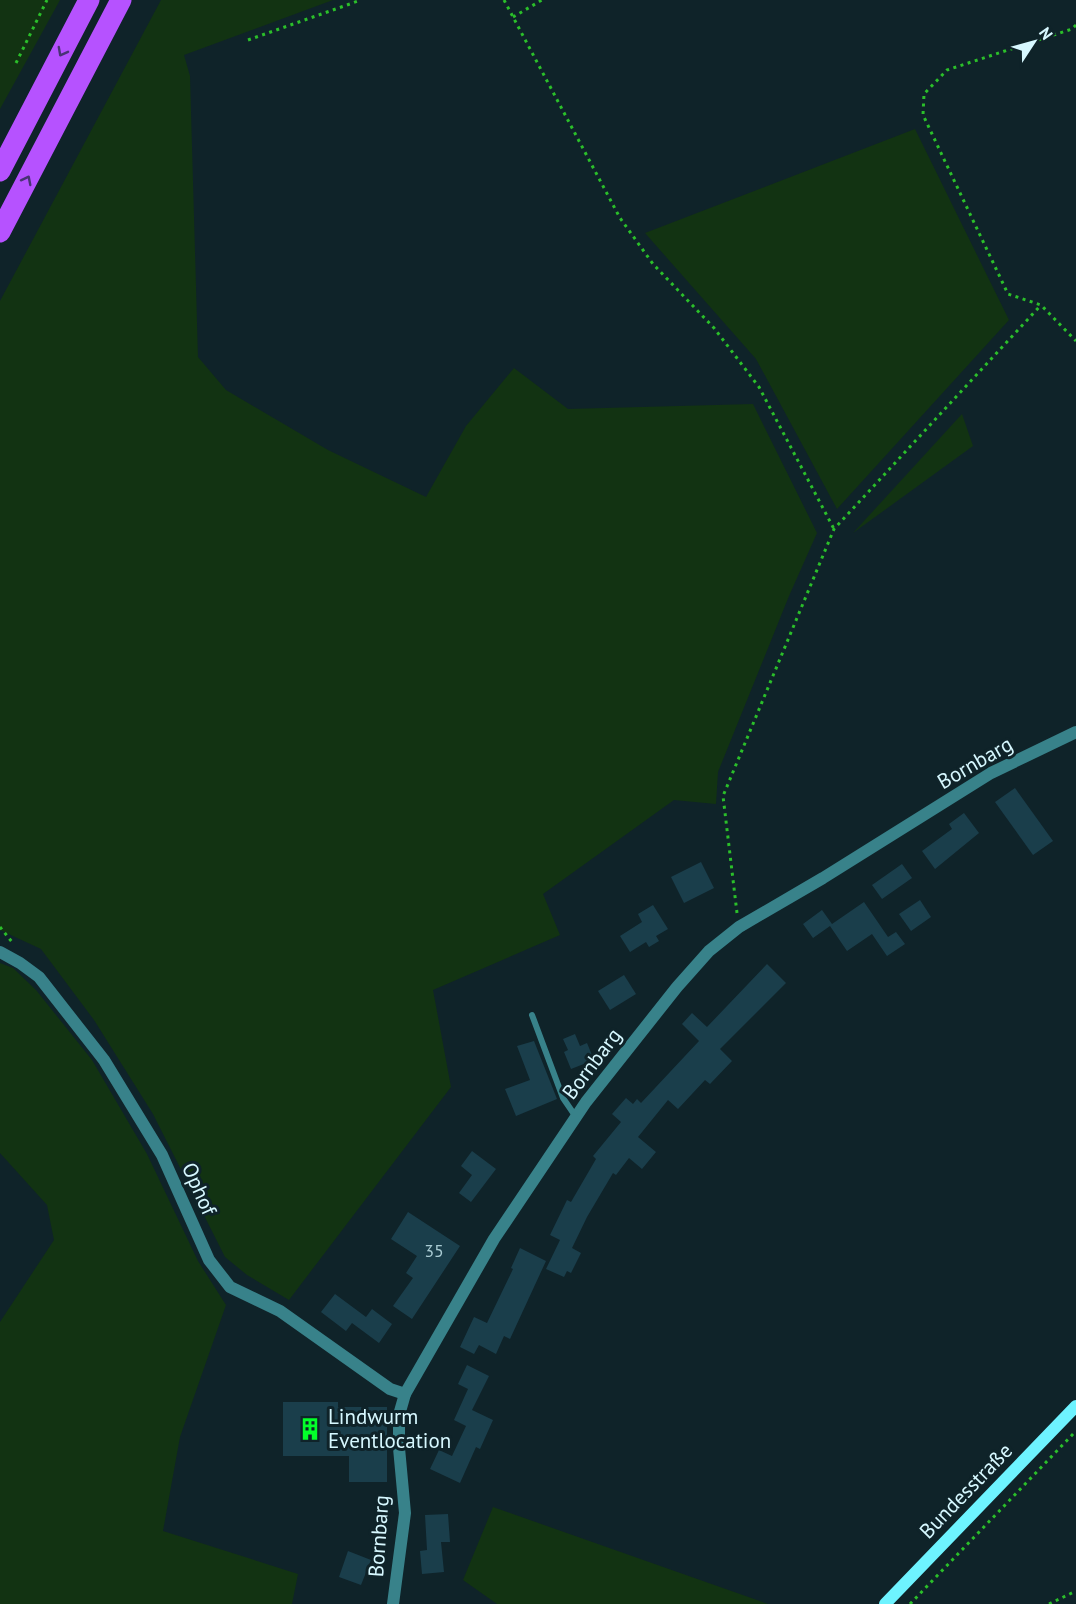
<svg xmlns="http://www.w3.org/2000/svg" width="1076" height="1604" viewBox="0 0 1076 1604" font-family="'PT Sans',sans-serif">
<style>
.green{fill:#123312}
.building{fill:#1a3e4b}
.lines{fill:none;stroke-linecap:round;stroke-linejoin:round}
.path{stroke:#2bbf2a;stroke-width:3;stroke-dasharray:3 4.5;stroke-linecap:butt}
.lane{stroke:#38828a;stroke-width:6}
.street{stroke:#38828a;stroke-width:12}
.secondary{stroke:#6ef3ff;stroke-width:12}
.highway{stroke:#b652ff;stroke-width:21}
.oneway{stroke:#493374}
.labels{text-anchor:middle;stroke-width:6;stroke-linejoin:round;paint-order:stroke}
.number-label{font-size:18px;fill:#a8cad2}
.street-label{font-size:21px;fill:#d7f8ff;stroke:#0f2329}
.poi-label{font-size:21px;fill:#d7f8ff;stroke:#0f2329;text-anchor:start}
</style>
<rect width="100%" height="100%" fill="#0f2329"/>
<!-- green -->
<g class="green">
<path d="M0 0H60L0 109Z"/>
<path d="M161 0H333L184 55 190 76 198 357 226 390 328 450 426 497 466 426 514 368 568 409 753 404 817 533 789 596 718 772 716 804 674 800 543 894 560 935 433 990 451 1087 289 1300 247 1275 225 1257 153 1114 94 1020 41 949 0 930V301Z"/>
<path d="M915 129 1009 320 837 509 756 359 645 233Z"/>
<path d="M962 414 973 446 853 533Z"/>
<path d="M0 963 13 968 36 990 92 1060 147 1154 198 1261 226 1305 180 1437 163 1531 298 1574 292 1604H0V1322L54 1240 47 1205 0 1153Z"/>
<path d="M493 1507 768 1604H497L463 1580Z"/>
</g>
<!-- building -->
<g class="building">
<path d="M1015 788 1053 841 1033 855 995 802Z"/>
<path d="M964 813 979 833 935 869 922 851 952 829 949 824Z"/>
<path d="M701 862 714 888 684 903 671 877Z"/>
<path d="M902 864 912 878 882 899 872 885Z"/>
<path d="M920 900 931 917 911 931 899 914Z"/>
<path d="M864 902 888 937 896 932 905 944 887 956 872 934 847 951 830 926 813 938 803 924 822 910 832 924Z"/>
<path d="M653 905 668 929 656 936 659 941 649 947 646 942 630 952 620 936 642 922 638 914Z"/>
<path d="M767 964 786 983 720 1049 732 1061 710 1084 705 1080 678 1109 668 1100 638 1137 656 1152 642 1169 629 1158 616 1175 613 1173 587 1217 572 1248 581 1253 571 1273 567 1271 564 1277 546 1269 560 1240 550 1235 567 1200 571 1202 596 1159 593 1156 621 1122 612 1114 626 1098 633 1104 637 1099 641 1103 699 1041 682 1024 692 1013 707 1027Z"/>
<path d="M624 975 636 994 610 1010 598 991Z"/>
<path d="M575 1034 580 1046 587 1043 594 1060 571 1069 564 1052 568 1050 563 1039Z"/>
<path d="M534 1041 557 1099 516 1116 505 1089 530 1080 517 1046Z"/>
<path d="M472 1151 496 1169 471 1202 459 1193 472 1175 461 1166Z"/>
<path d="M408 1212 460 1246 412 1319 393 1306 413 1278 406 1273 417 1256 391 1239Z"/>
<path d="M520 1248 546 1261 510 1339 504 1336 496 1354 479 1345 474 1354 460 1347 474 1317 487 1323 513 1269 511 1268Z"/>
<path d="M335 1294 366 1317 372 1309 392 1324 379 1343 352 1323 346 1331 321 1312Z"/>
<path d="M467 1365 489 1376 472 1410 493 1420 480 1449 476 1447 460 1483 430 1469 439 1450 452 1456 466 1426 454 1420 468 1389 458 1384Z"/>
<path d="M283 1402H338V1407H387V1482H349V1456H283Z"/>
<path d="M448 1514 450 1542H441L444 1572 422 1574 420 1551 427 1550 425 1515Z"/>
<path d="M348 1551 371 1560 361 1585 339 1577Z"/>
</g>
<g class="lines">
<!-- path -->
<g class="path">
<path d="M504 0 620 218 653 264 714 328 759 387 834 529"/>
<path d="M513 17 542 0"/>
<path d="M1076 25 1072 29 947 70 924 94 923 115 1008 294 1041 305 1076 341"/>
<path d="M248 40 361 0"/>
<path d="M16 63 47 0"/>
<path d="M737 913 723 796 834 529 1041 305"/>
<path d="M0 927 12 942"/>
<path d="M910 1604 1076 1431"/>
<path d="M1049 1604 1076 1591"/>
</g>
<!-- lane -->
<path class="lane" d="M532 1015 563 1098 576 1117"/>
<!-- street -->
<g class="street">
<path d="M0 952 20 963 39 977 104 1060 162 1155 209 1260 230 1287 280 1311 390 1389 405 1394"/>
<path d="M393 1604 405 1513 399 1448V1415L405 1394 494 1239 586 1102 677 987 709 951 739 927 823 878 991 773 1076 732"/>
</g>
<!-- secondary -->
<path class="secondary" d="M885 1604 1076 1406"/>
<!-- highway -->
<g class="highway">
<path d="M0 171 89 0"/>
<path d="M0 232 121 0"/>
</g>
</g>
<!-- one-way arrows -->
<defs><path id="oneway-chevron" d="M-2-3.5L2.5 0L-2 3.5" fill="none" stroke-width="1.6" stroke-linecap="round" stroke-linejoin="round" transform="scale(1.5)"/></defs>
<g class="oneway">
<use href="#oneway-chevron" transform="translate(62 52) rotate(118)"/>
<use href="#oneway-chevron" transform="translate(27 180) rotate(-63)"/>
</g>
<!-- icons -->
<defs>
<g id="building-bare" transform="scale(1.8)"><path d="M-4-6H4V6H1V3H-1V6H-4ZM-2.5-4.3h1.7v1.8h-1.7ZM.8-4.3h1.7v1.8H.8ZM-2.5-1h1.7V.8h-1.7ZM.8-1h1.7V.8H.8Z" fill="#03ff2a" stroke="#0f2329" stroke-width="2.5" paint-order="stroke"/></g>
</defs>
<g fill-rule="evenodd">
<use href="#building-bare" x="310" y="1429"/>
</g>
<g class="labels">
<!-- number labels -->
<g class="number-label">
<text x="434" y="1257">35</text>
</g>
<!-- street labels -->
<g class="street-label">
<text transform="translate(975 763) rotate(-30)" y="7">Bornbarg</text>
<text transform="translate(592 1064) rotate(-53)" y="7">Bornbarg</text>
<text transform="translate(199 1189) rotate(66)" y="7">Ophof</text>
<text transform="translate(966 1491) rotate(-46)" y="7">Bundesstraße</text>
<text transform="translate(379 1536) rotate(-86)" y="7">Bornbarg</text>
</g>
<!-- poi labels -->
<g class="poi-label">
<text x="328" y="1424">Lindwurm<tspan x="328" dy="24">Eventlocation</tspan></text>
</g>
</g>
<!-- north arrow -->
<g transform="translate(1034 42) rotate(54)" stroke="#0f2329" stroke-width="4.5" paint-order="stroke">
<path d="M0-4.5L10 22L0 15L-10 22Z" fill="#d7f8ff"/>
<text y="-9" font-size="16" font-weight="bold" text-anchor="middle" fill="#d7f8ff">N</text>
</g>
</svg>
